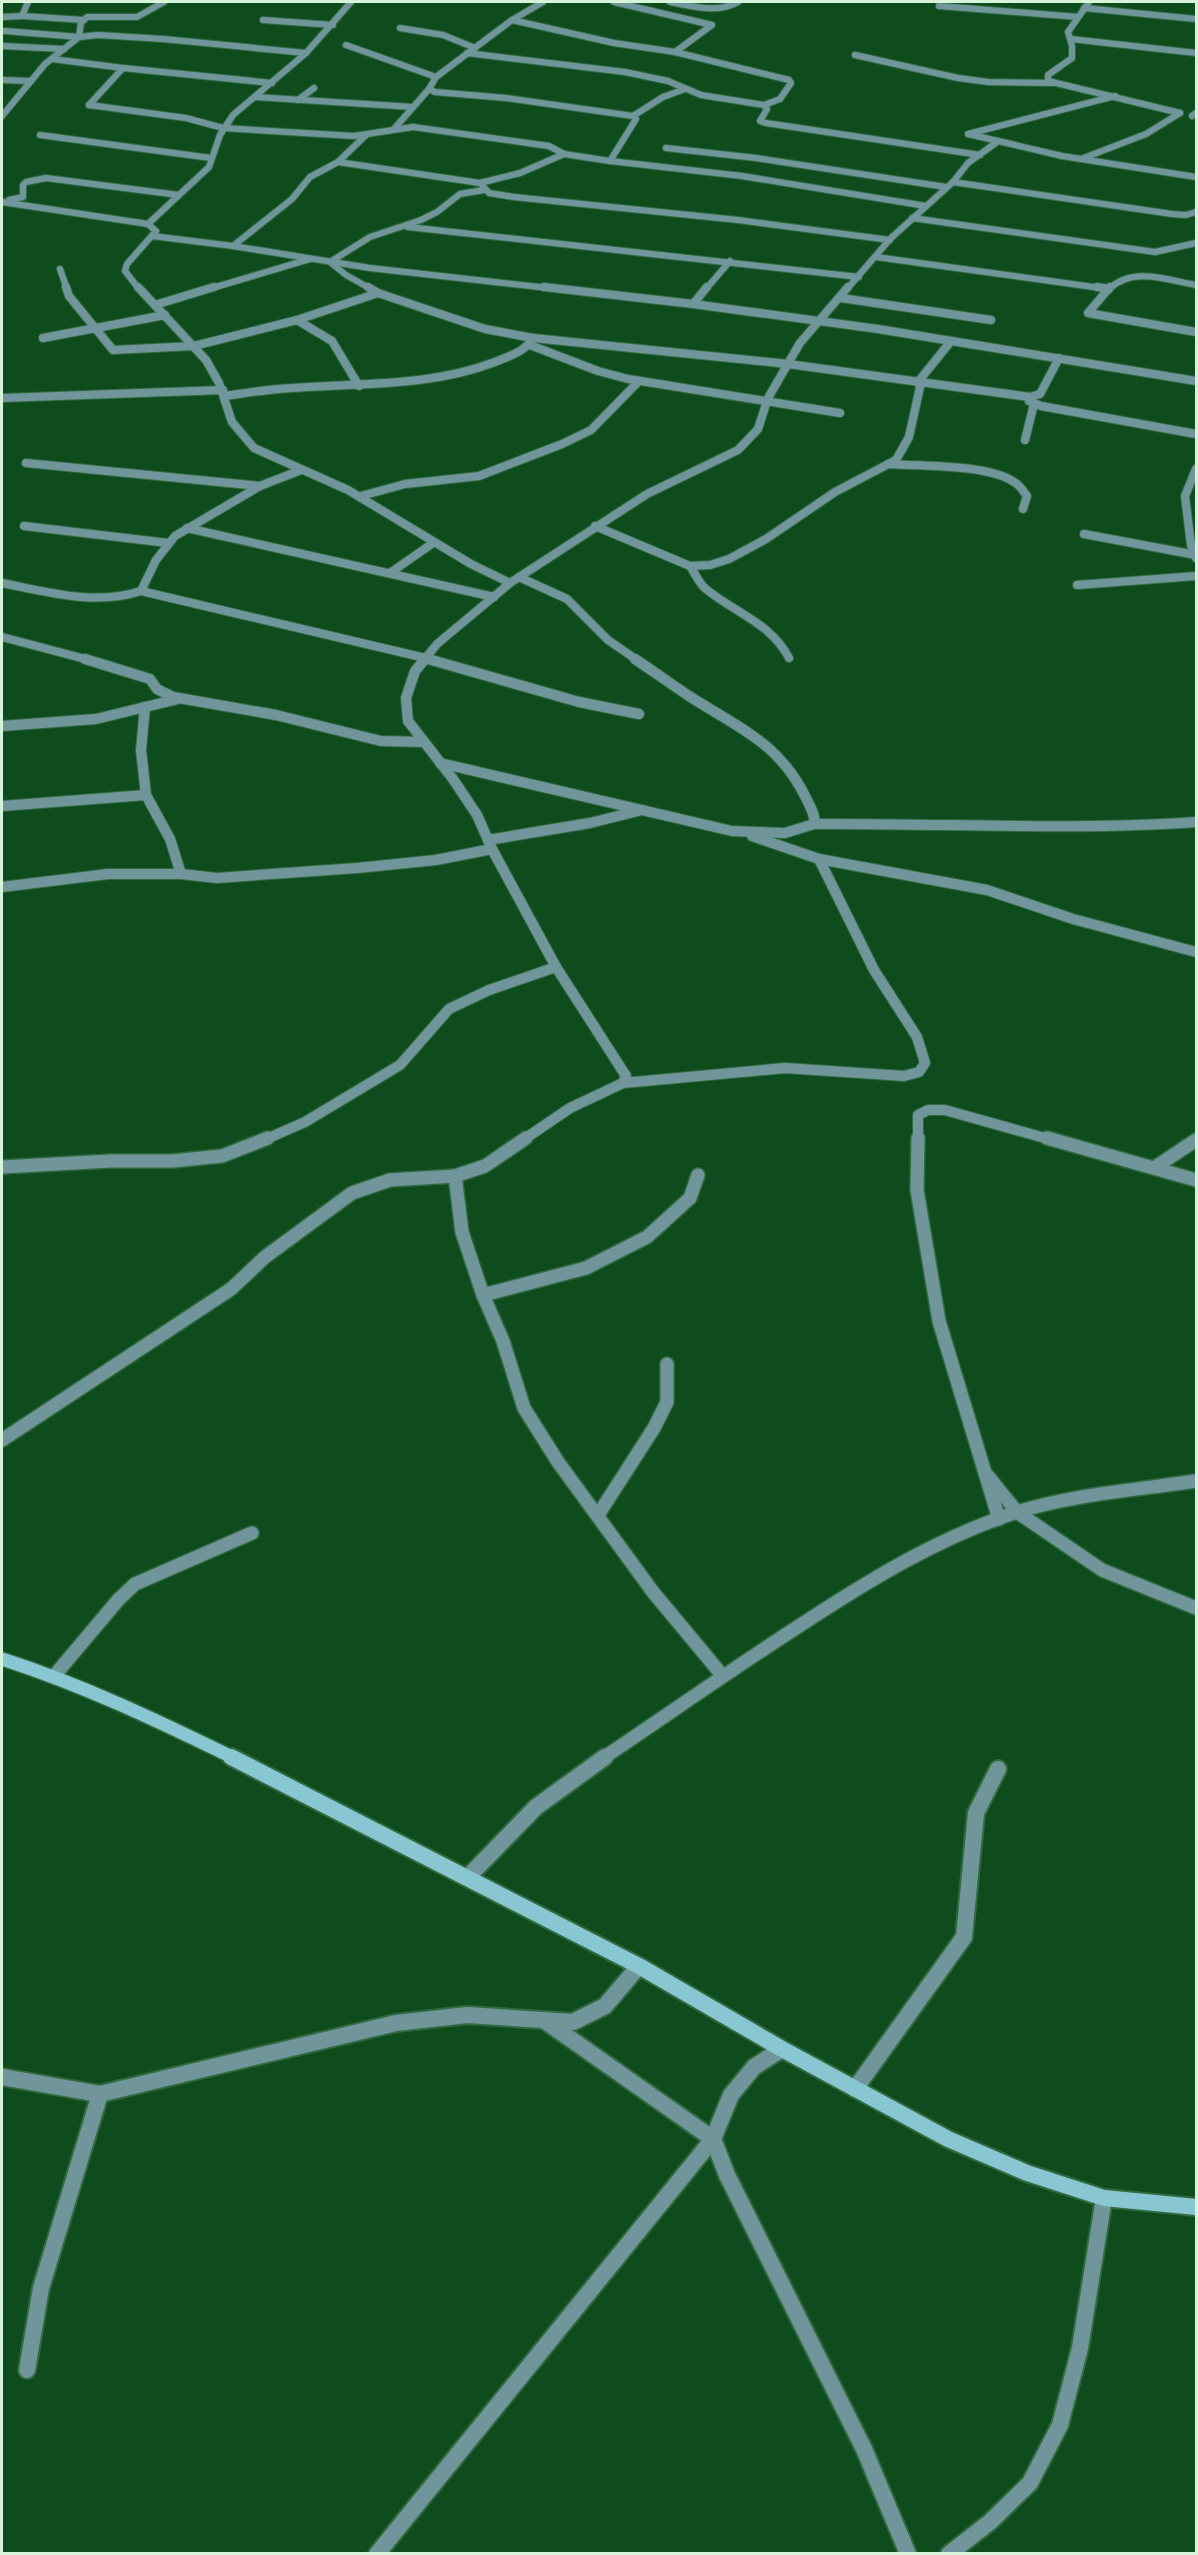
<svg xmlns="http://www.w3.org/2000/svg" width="1198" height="2555" viewBox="0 0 1198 2555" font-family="Rubik,sans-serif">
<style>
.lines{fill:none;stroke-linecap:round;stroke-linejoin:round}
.minor-far4-casing{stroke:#326a40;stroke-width:8}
.minor-far3-casing{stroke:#326a40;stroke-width:10}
.minor-far2-casing{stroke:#326a40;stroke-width:12}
.minor-far1-casing{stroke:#326a40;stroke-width:16}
.minor-casing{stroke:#326a40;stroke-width:20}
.secondary-far1-casing{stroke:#326a40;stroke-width:16}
.secondary-casing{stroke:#326a40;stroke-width:20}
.minor-far4{stroke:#70969c;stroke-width:6}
.minor-far3{stroke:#70969c;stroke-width:8}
.minor-far2{stroke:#70969c;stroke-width:10}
.minor-far1{stroke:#70969c;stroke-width:13}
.minor{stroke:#70969c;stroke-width:16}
.secondary-far1{stroke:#88c7d1;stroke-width:13}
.secondary{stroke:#88c7d1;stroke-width:16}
</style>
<rect width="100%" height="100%" fill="#0e4c1e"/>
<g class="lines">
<!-- minor-far4 casing -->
<g class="minor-far4-casing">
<g id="minor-far4">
<path d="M543 2 512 20 436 77 429 89 435 92 506 98 633 116 636 119 610 161 742 176 926 206"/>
<path d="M614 2 712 25 675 52"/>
<path d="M670 2C693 6 716 14 738 2"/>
<path d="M1089 2 1068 32 1072 46V58L1048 75V81L1180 113"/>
<path d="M939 6 1078 17"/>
<path d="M1084 8 1196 19"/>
<path d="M22 16 84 20"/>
<path d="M2 17 22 16 28 2"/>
<path d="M263 20 333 25"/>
<path d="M512 20 614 43 675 52 789 80 791 83 780 99 764 105"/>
<path d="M400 28 443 35 475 48"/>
<path d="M5 31 79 37 81 22 87 17H137L164 2"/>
<path d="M1071 39 1196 53"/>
<path d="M346 45 436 77"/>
<path d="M2 46 64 49"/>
<path d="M467 53 625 72 668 81 701 95 764 105 767 109 760 121 766 123 980 155"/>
<path d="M855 55 958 78 988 82 1055 83"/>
<path d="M52 59 123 68 89 105"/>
<path d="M123 68 272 83"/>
<path d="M2 80 31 81"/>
<path d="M1115 96 968 134 1062 156 1196 177"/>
<path d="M255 97 413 107"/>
<path d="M298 100 314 88"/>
<path d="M89 105 186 118 223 128 354 136 413 127 549 146 564 154 610 161"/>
<path d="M2 116 45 64 79 37 98 35 163 39 306 53"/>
<path d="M633 116 663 97 685 89"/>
<path d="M1192 116 1196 113"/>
<path d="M394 129 429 89"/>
<path d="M40 135 211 158"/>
<path d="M666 148 756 158 946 187"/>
<path d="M1081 159 1146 134 1180 113"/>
<path d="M338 162 480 183 489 193 514 197 738 220 890 240"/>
<path d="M953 182 1172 214 1186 215 1196 212"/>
<path d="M480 183 520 173 564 154"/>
<path d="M9 200 23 197V185L26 182 46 178 179 195"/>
<path d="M2 202 148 224 156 231 127 264 125 271 139 289"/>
<path d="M912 218 1155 252 1196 243"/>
<path d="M148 224 209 167 220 135 233 115 306 53 351 2"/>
<path d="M408 227 859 277"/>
<path d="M152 236 233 246 370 268 557 289"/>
<path d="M233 246 292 199 310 177 338 162 366 135"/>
<path d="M876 257 1108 289"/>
<path d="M60 269 67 289"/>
<path d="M209 289 310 259"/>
<path d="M371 289 346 275 330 262 370 237 421 220 437 212 460 194 484 190"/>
<path d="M706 289 730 261"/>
<path d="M847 289 891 238 953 182 968 163 997 142"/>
<path d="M1109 289C1133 266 1167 280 1196 285"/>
</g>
</g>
<!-- minor-far3 casing -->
<g class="minor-far3-casing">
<g id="minor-far3">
<path d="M66 287 69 296 113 350 194 346 297 320 378 293"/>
<path d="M138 287 206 360 219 383 232 422 254 448 348 490 471 564 510 583"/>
<path d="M368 287 378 293 485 329 533 338 788 364 1030 397 1040 394 1059 358"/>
<path d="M544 287 693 304 878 329 1196 381"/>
<path d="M1097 287 1109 289"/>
<path d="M1110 287 1088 313 1196 332"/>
<path d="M841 298 991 320"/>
<path d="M693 304 707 287"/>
<path d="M155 305 214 287"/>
<path d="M297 320 332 341 359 386"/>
<path d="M43 338 165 315"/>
<path d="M530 345 598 371 628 379 840 413"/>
<path d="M918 382 951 341"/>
<path d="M224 396C247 393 269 389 292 388 361 383 429 387 495 362 509 356 525 352 533 338"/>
<path d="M1030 397 1029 401 1041 406 1196 434"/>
<path d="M2 398 223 390"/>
<path d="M1025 440 1034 404"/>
<path d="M26 463 260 486"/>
<path d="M888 464C920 466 989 464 1014 482 1020 485 1023 491 1027 496L1023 509"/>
<path d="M1196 469 1185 496 1191 545 1196 558"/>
<path d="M361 496 405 484 479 476 562 444 591 430 639 381"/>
<path d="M24 526 168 543"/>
<path d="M595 526 690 566 710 565 729 559 766 539 835 492 896 460 909 437 920 387 918 382"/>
<path d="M187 528 494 597"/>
<path d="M1084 534 1196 555"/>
<path d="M690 566C695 573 699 584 706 589 735 613 771 623 789 658"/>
<path d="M390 573 433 543"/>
<path d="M519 577 567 599 608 640 637 660"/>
<path d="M2 583C48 592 95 606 141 591L156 560 175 536 260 486 301 470"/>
<path d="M1077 585 1196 576"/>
<path d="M141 591 434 660"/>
<path d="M2 637 89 660"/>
<path d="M424 660 437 644 510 583 647 494 738 450 758 429 768 398 800 343 848 287"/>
</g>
</g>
<!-- minor-far2 casing -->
<g class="minor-far2-casing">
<g id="minor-far2">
<path d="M85 659 150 679 157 689 173 697 276 715 381 741 424 742"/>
<path d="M425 659 415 671 406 698 408 721 453 779 477 815 492 849 556 967 626 1076 623 1083 570 1108 523 1140"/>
<path d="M428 659 579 702 639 714"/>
<path d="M145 707 141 750 146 795 170 839 181 874"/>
<path d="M2 726 96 719 178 699"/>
<path d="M440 763 732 831 785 833 814 824C816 815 810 807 806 798 779 742 737 727 689 696 671 684 653 671 635 659"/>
<path d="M2 806 146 795"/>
<path d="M814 824C941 823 1069 831 1196 822"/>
<path d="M752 836 819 859 987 890 1073 919 1196 952"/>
<path d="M488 840 590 823 642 810"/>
<path d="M2 887 108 874H181L217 878 357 868 436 860 492 849"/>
<path d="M623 1083 785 1068 904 1076 919 1072 925 1063 917 1037 874 970 819 859"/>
<path d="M264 1140 305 1122 400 1065 449 1009 489 990 556 967"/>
<path d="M918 1140V1115L928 1110H945L1052 1140"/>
</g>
</g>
<!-- minor-far1 casing -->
<g class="minor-far1-casing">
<g id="minor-far1">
<path d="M918 1138 917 1190 939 1321 999 1519"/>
<path d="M1047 1138 1196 1180"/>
<path d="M2 1167 110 1161H172L222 1156 268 1138"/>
<path d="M1154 1168 1196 1140"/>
<path d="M455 1176 462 1232 483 1295 503 1341 524 1408 558 1462 653 1592 722 1675"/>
<path d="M483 1295 586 1268 647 1237 690 1198 698 1175"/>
<path d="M2 1440 231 1289 265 1257 352 1193 390 1180 455 1176 485 1166 526 1138"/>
<path d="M988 1476 1017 1512 1102 1570 1196 1608"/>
<path d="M598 1515 654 1428 667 1402V1364"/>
<path d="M54 1676 119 1599 135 1584 252 1533"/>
<path d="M603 1758C667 1715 731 1670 796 1628 866 1582 937 1538 1017 1512 1075 1494 1136 1490 1196 1481"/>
</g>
</g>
<!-- minor casing -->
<g class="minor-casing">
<g id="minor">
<path d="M468 1877 536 1807 605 1757"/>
<path d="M782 2049 754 2067 731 2095 713 2139 727 2175 864 2449 908 2554"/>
<path d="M2 2077 100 2094 41 2288 27 2370"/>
<path d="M855 2089 964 1937 976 1813 998 1769"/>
<path d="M100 2094 396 2023 467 2015 573 2022 605 2006 639 1966"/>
<path d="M377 2554 713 2139 545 2021"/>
<path d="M949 2554 990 2522 1030 2483 1060 2425 1080 2348 1104 2198"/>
</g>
</g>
<!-- secondary-far1 casing -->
<g class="secondary-far1-casing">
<path id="secondary-far1" d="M2 1659C83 1685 158 1721 234 1758"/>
</g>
<!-- secondary casing -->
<g class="secondary-casing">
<path id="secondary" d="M231 1757 639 1966 782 2049 948 2139 1027 2173 1104 2198 1196 2207"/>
</g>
<!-- minor-far4 -->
<use href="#minor-far4" class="minor-far4"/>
<!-- minor-far3 -->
<use href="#minor-far3" class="minor-far3"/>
<!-- minor-far2 -->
<use href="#minor-far2" class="minor-far2"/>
<!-- minor-far1 -->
<use href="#minor-far1" class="minor-far1"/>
<!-- minor -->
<use href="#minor" class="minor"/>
<!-- secondary-far1 -->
<use href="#secondary-far1" class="secondary-far1"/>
<!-- secondary -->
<use href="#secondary" class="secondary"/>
</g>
<!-- border -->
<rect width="1198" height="2555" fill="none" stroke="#d6f4d9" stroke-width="6"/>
</svg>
